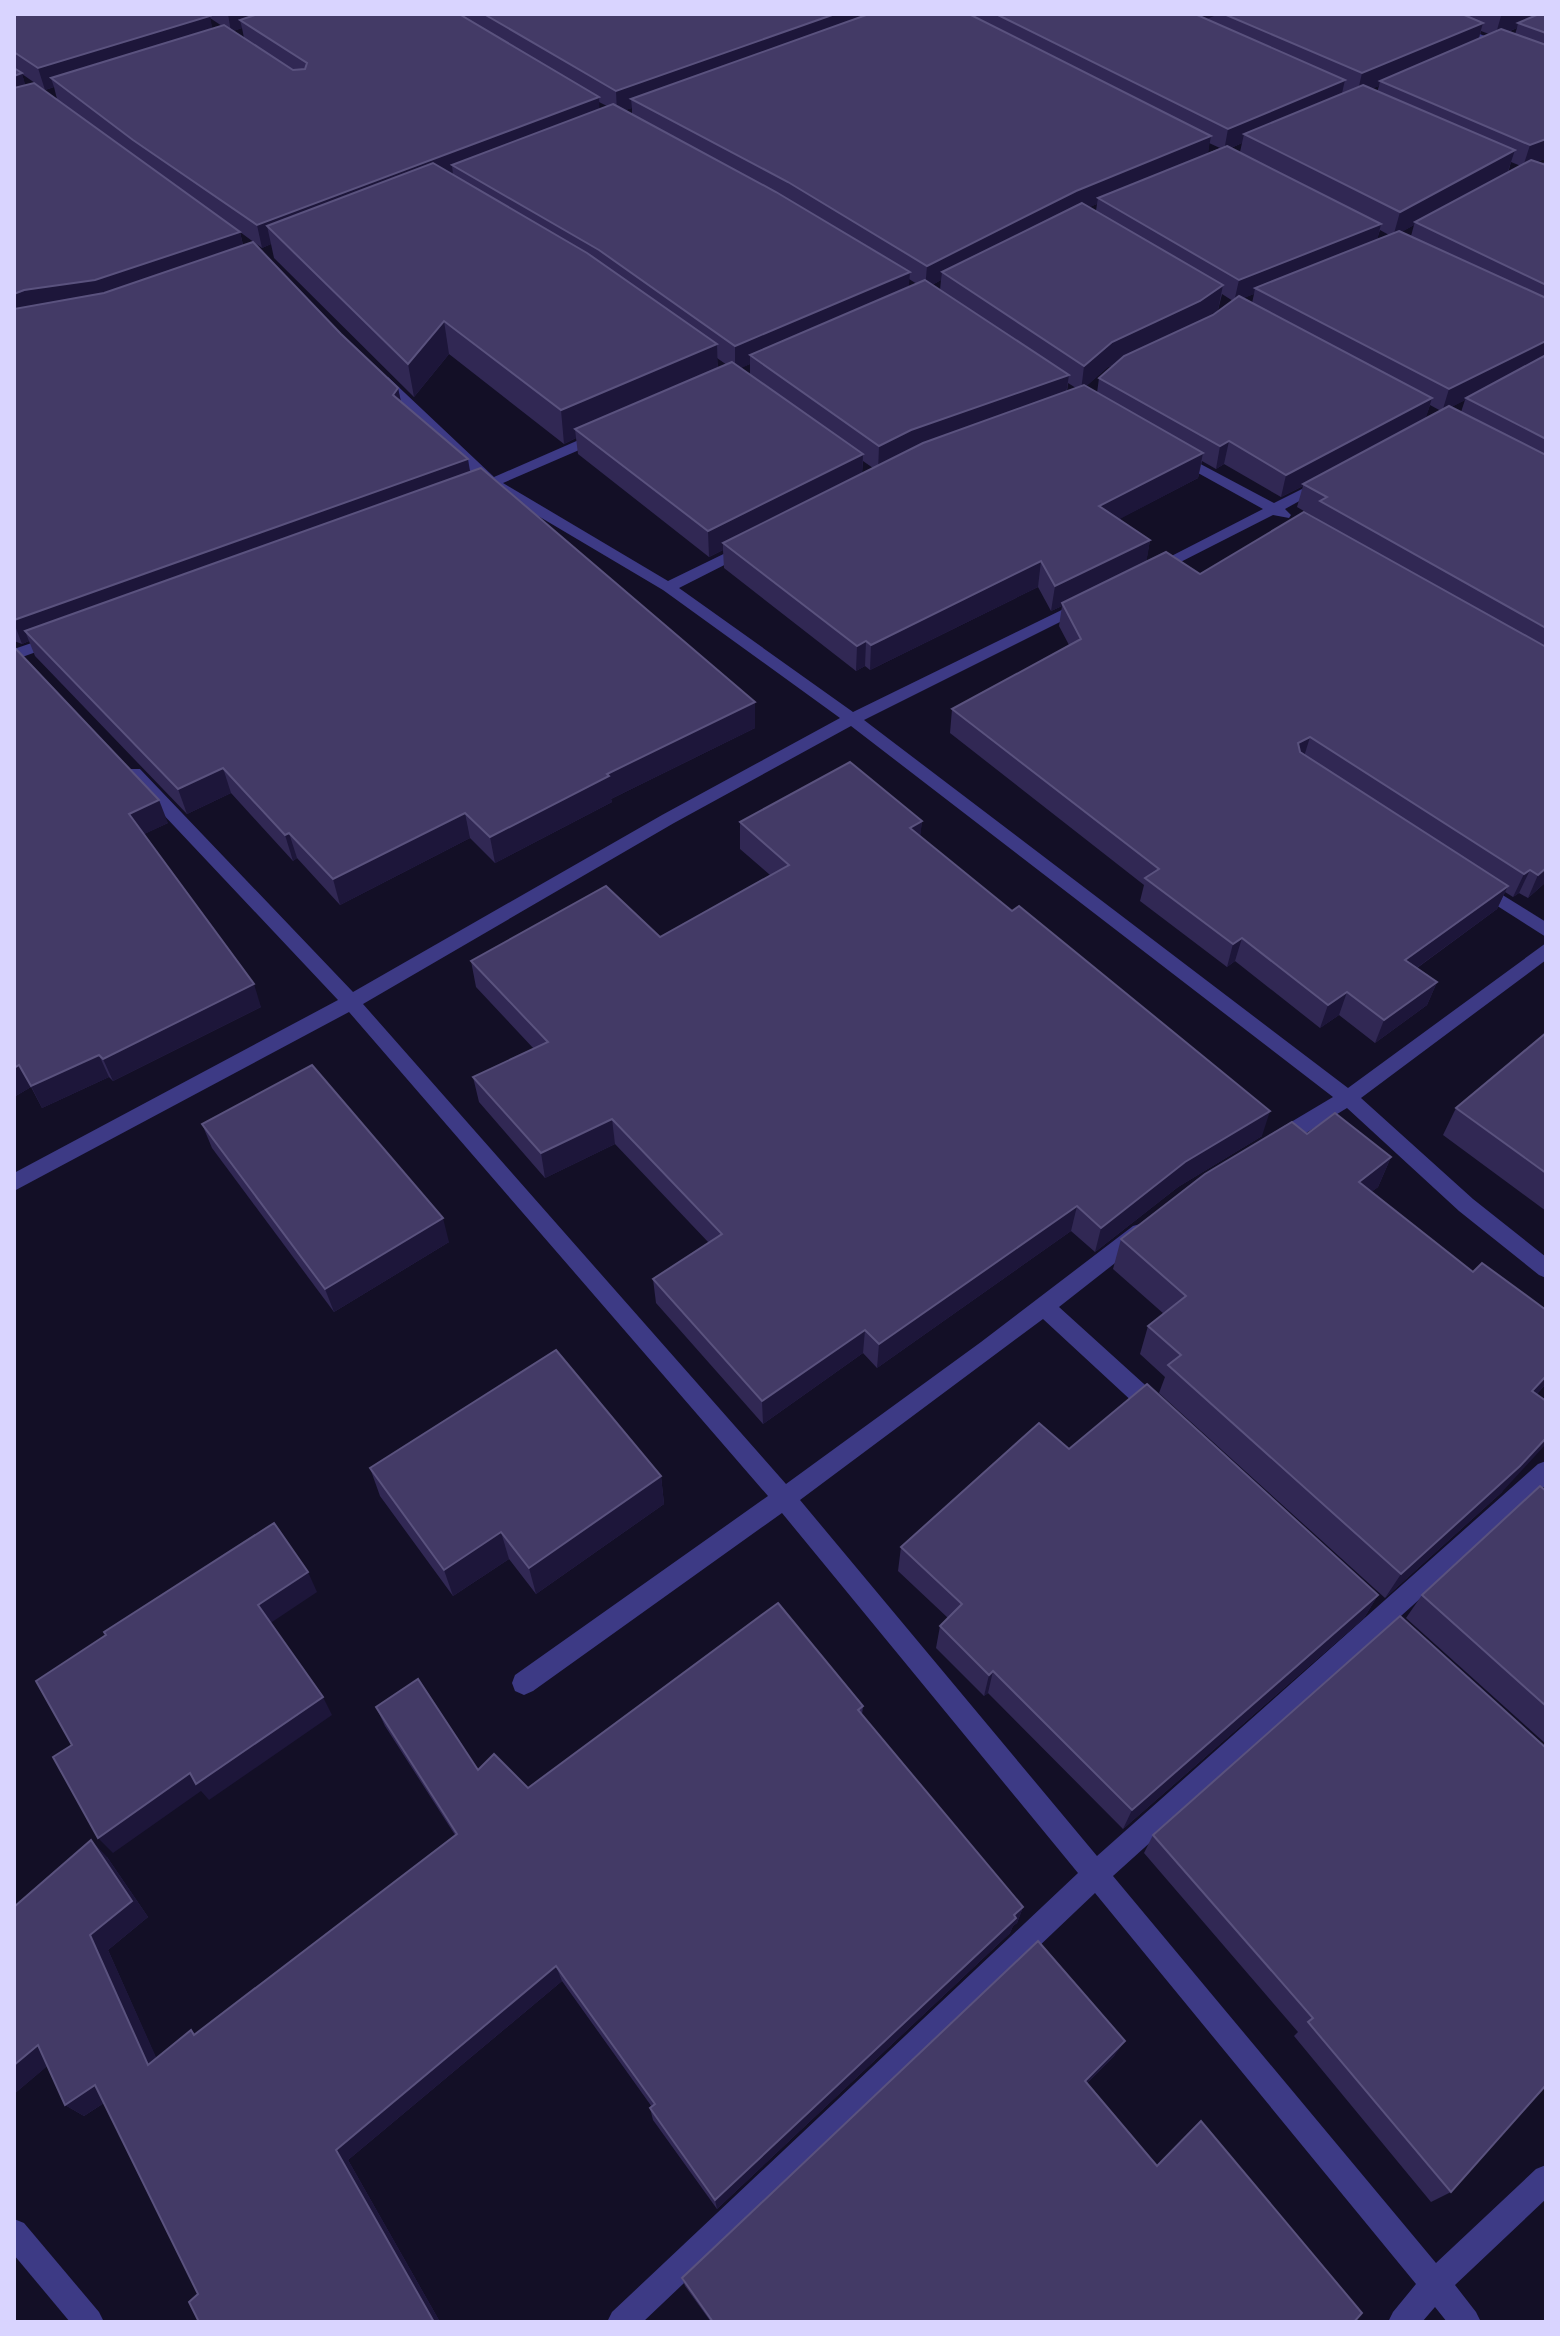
<svg xmlns="http://www.w3.org/2000/svg" width="1560" height="2336" viewBox="0 0 1560 2336" font-family="'PT Sans Narrow',sans-serif">
<style>
.lines{fill:none;stroke-linecap:round;stroke-linejoin:round}
.street{fill:#3d3a85;fill-rule:evenodd}
.wall{fill:#312854;fill-rule:evenodd}
.shaded-wall{fill:#1d163a}
.building{fill:#433a66;stroke:#5a527e;stroke-width:2}
</style>
<rect width="100%" height="100%" fill="#130f26"/>
<g class="lines">
<!-- street -->
<g class="street">
<path d="M1415 14H1429L1546 60V67Z"/>
<path d="M378 377H388L494 477 597 432H607V438L503 483 668 581 742 545H752V551L679 588 853 712 1078 602H1088V608L864 720 1348 1088 1546 943V960L1361 1098 1473 1199 1546 1257V1278L1539 1275 1459 1211 1347 1108 1283 1147H1269L1266 1141 1269 1135 1333 1097 851 726 674 823 363 1004 786 1484 981 1342 1133 1226 1140 1224 1147 1226 1150 1232 1147 1238 1059 1307 1165 1403 1168 1410 1165 1417 1157 1420 1149 1417 1043 1319 800 1500 1097 1856 1538 1464 1546 1461V1485L1113 1876 1436 2263 1536 2169 1546 2165V2199L1455 2285 1476 2312 1481 2322H1447L1435 2307 1422 2322H1388L1393 2312 1416 2284 1095 1893 643 2322H607L612 2312 1078 1873 782 1513 533 1691 524 1695 515 1691 512 1683 515 1675 768 1496 349 1012 14 1191V1173L338 1000 128 777 126 773 128 769H140L353 992 662 815 840 718 663 590 491 488 479 489 477 486 482 482 378 383Z"/>
<path d="M1176 451 1274 503 1318 481 1323 480 1330 484 1285 509 1291 515 1289 518 1273 515 1155 575 1150 573V567L1263 509 1171 458 1169 455Z"/>
<path d="M55 635 61 637V643L14 660V649Z"/>
<path d="M1480 881 1546 922V937L1474 891 1471 887 1474 883Z"/>
<path d="M14 2219 24 2223 99 2312 104 2322H70L14 2255Z"/>
</g>
</g>
<!-- wall -->
<g class="wall">
<path d="M14 14H1546V882L1528 898 1519 893 1513 897 1505 892 1497 909 1417 968 1437 982 1427 1005 1375 1043 1339 1015 1320 1028 1235 961 1227 967 1140 901 1144 885 950 733 952 709 1069 645 1059 626 1062 606 1051 611 1038 587 870 670 865 666 856 671 724 568 723 550 709 557 578 454 576 438 564 444 449 354 414 397 274 258 271 244 262 248 240 232 243 245 398 388 401 402 470 472 755 702V728L611 799 612 802 495 863 470 838 340 905 297 858 293 861 231 793 187 814 35 656 29 641 22 644 14 641ZM210 18 222 26 212 29ZM242 28 244 38 233 31ZM1517 28 1515 34 1508 32ZM1481 31 1489 34 1479 39ZM22 74 45 90 54 87 57 99 25 85ZM1379 86 1377 92 1371 89 1376 87ZM599 102 607 106 599 109ZM632 108V114L625 110ZM1209 143 1220 148 1208 153ZM1242 143 1240 152 1231 148ZM1545 159 1543 164 1536 162ZM1511 162 1521 166 1508 173ZM1097 204 1096 211 1089 207ZM1414 225 1411 236 1401 232ZM1380 230 1389 235 1377 239ZM909 279 917 284 909 287ZM941 280 940 290 932 285ZM1222 294 1233 301 1208 317 1218 310ZM1254 294 1252 303 1243 298ZM717 358 727 365 718 369ZM750 364V375L740 368ZM1116 364 1099 378 1097 393 1086 386 1108 367ZM1068 383 1076 388 1067 392ZM1465 400 1461 412 1451 407ZM1430 405 1441 411 1425 419ZM863 461 873 468 862 473ZM1202 461 1216 469 1224 464 1281 497 1303 486 1297 507 1316 518 1200 574 1146 562 1150 540 1119 519 1198 478Z"/>
<path d="M14 647 168 823 144 834 261 1007 113 1081 109 1077 42 1108 31 1087 14 1097Z"/>
<path d="M922 821 920 836 1262 1136 1178 1187 1095 1252 1071 1231 877 1368 863 1353 763 1424 656 1303 653 1279 709 1243 615 1144 545 1178 479 1102 473 1077 534 1049 476 987 471 961 660 937 770 875 740 849V822Z"/>
<path d="M1546 1033V1211L1443 1135 1456 1108Z"/>
<path d="M202 1124 449 1242 334 1312 212 1148Z"/>
<path d="M1307 1134 1391 1157 1378 1187 1371 1192 1473 1272 1546 1310V1384L1537 1394 1502 1492 1385 1598 1159 1393 1165 1377 1140 1354 1148 1326 1164 1314 1113 1269 1121 1239Z"/>
<path d="M1069 1449 1378 1595 1364 1618 1123 1829 988 1693 984 1696 936 1648 940 1626 948 1618 898 1571 901 1547Z"/>
<path d="M370 1468 661 1476 664 1504 536 1594 509 1559 453 1596 380 1496Z"/>
<path d="M1546 1491V1744L1406 1618 1422 1595Z"/>
<path d="M1400 1616 1451 2192 1431 2202 1294 2036 1298 2032 1144 1853 1153 1835Z"/>
<path d="M863 1706 862 1715 1023 1907 1017 1923 1013 1926 1010 1933 717 2209 653 2120 650 2108 652 2107 562 1981 348 2160 440 2322H199L198 2294 104 2103 84 2116 65 2105 47 2066 14 2094V1907L107 1857 148 1917 108 1950 156 2058 191 2030 195 2034 455 1835 385 1726 376 1707 478 1770 528 1788Z"/>
<path d="M1115 2055 1087 2083 1157 2166 1354 2322H711L685 2286 682 2278Z"/>
</g>
<!-- shaded-wall -->
<g class="shaded-wall">
<path d="M228 14H289L240 20 242 28 231 32Z"/>
<path d="M835 14H893L631 99 632 108 617 113 616 91Z"/>
<path d="M1197 14H1215L1214 16 1195 24Z"/>
<path d="M1506 14H1546L1518 23 1517 28 1495 37 1501 16Z"/>
<path d="M210 16 214 37 51 78 54 87 45 90 38 68Z"/>
<path d="M1483 23 1477 44 1380 81 1379 86 1357 95 1362 73Z"/>
<path d="M22 73 28 95 14 99V76Z"/>
<path d="M1345 80 1340 102 1244 134 1242 143 1224 151 1228 129Z"/>
<path d="M599 97 600 118 452 165 453 175 267 226 271 244 262 248 257 225Z"/>
<path d="M1211 136 1207 158 1098 198 1097 204 942 272 941 280 925 289 927 266 1076 191Z"/>
<path d="M1546 139V154L1545 159 1523 167 1530 145Z"/>
<path d="M1515 150 1507 174 1415 222 1414 225 1393 237 1400 212Z"/>
<path d="M1381 224 1376 245 1255 288 1254 294 1234 302 1239 280Z"/>
<path d="M240 232 245 254 14 319V294Z"/>
<path d="M910 272 908 297 750 355V364L735 371V346Z"/>
<path d="M1223 285 1218 310 1196 326 1108 367 1081 391 1084 366 1112 342Z"/>
<path d="M444 321 449 354 414 397 408 364Z"/>
<path d="M1546 341V360L1466 398 1465 400 1442 412 1449 389Z"/>
<path d="M717 344 718 377 575 429 576 438 564 444 561 410Z"/>
<path d="M1069 375 1065 400 878 472 879 446 911 430Z"/>
<path d="M398 388 403 411 393 395Z"/>
<path d="M1432 398 1425 421 1303 484V486L1281 497 1286 475Z"/>
<path d="M1229 441 1224 464 1216 469 1220 446Z"/>
<path d="M1203 453 1198 478 1095 532 1099 506Z"/>
<path d="M863 454 862 480 723 543V550L709 557 708 531Z"/>
<path d="M468 459 472 483 25 631 29 641 22 644 14 623V620Z"/>
<path d="M1150 540 1146 565 1062 603V606L1051 611 1055 586Z"/>
<path d="M1041 561 1038 587 870 670 871 645Z"/>
<path d="M866 641 865 666 856 671 857 646Z"/>
<path d="M755 702V728L611 799 612 802 495 863 490 837 607 774Z"/>
<path d="M1310 737 1303 760 1298 743Z"/>
<path d="M223 768 231 793 187 814 178 789Z"/>
<path d="M159 800 168 823 138 837 129 814Z"/>
<path d="M465 813 470 838 340 905 333 879Z"/>
<path d="M922 821 919 848 910 828Z"/>
<path d="M289 833 297 858 293 861 285 835Z"/>
<path d="M1546 868V882L1528 898 1538 875Z"/>
<path d="M1530 870 1519 893 1513 897 1524 874Z"/>
<path d="M1508 886 1497 909 1396 983 1405 960Z"/>
<path d="M1242 938 1235 961 1227 967 1233 944Z"/>
<path d="M1437 982 1427 1005 1375 1043 1384 1020Z"/>
<path d="M254 984 261 1007 113 1081 103 1059Z"/>
<path d="M1347 992 1339 1015 1320 1028 1328 1005Z"/>
<path d="M99 1055 109 1077 42 1108 31 1086Z"/>
<path d="M19 1065 31 1087 14 1097V1068Z"/>
<path d="M1270 1111 1262 1136 1178 1187 1095 1252 1101 1228 1185 1162Z"/>
<path d="M612 1119 615 1144 545 1178 541 1153Z"/>
<path d="M1391 1157 1378 1187 1346 1212 1359 1182Z"/>
<path d="M1077 1206 1071 1231 877 1368 879 1344Z"/>
<path d="M443 1218 449 1242 334 1312 325 1289Z"/>
<path d="M865 1330 863 1353 763 1424 762 1401Z"/>
<path d="M1546 1376V1384L1514 1418 1532 1391Z"/>
<path d="M1546 1438V1444L1502 1492 1385 1598 1401 1574Z"/>
<path d="M661 1476 664 1504 536 1594 529 1568Z"/>
<path d="M501 1532 509 1559 453 1596 444 1570Z"/>
<path d="M308 1572 317 1592 269 1624 258 1605Z"/>
<path d="M1378 1595 1364 1618 1123 1829 1132 1810Z"/>
<path d="M993 1671 988 1693 984 1696 989 1675Z"/>
<path d="M323 1697 332 1715 209 1800 201 1791 113 1853 98 1838 190 1773Z"/>
<path d="M91 1840 107 1857 148 1917 108 1950 165 2077 148 2065 90 1935Z"/>
<path d="M1023 1907 1017 1923 1013 1926 1010 1933 717 2209 715 2200Z"/>
<path d="M556 1966 562 1981 348 2160 440 2322H434L336 2150Z"/>
<path d="M1125 2041 1115 2055 1076 2094 1085 2081Z"/>
<path d="M38 2045 57 2058 14 2094V2065Z"/>
<path d="M95 2085 113 2097 84 2116 65 2105Z"/>
</g>
<!-- building -->
<g class="building">
<path d="M14 14H207L210 16 38 68 14 52Z"/>
<path d="M258 14H459L599 97 257 225 133 140 51 78 224 25 293 70 305 69 307 63 240 20Z"/>
<path d="M484 14H835L616 91Z"/>
<path d="M869 14H969L1211 136 1076 191 927 266 788 182 631 99Z"/>
<path d="M996 14H1195L1345 80 1228 129Z"/>
<path d="M1224 14H1462L1483 23 1362 73Z"/>
<path d="M1539 14H1546V33L1518 23Z"/>
<path d="M1501 29 1546 45V139L1530 145 1380 81Z"/>
<path d="M14 68 22 73 14 76Z"/>
<path d="M34 83 240 232 95 280 24 290 14 294V88Z"/>
<path d="M1363 85 1515 150 1400 212 1244 134Z"/>
<path d="M613 104 776 192 910 272 735 346 599 250 452 165Z"/>
<path d="M1227 146 1381 224 1239 280 1098 198Z"/>
<path d="M1531 160 1546 165V285L1415 222Z"/>
<path d="M433 163 587 253 717 344 561 410 444 321 408 364 267 226Z"/>
<path d="M1082 203 1223 285 1200 301 1112 342 1084 366 942 272Z"/>
<path d="M1399 231 1546 298V341L1449 389 1255 288Z"/>
<path d="M253 242 341 334 398 388 393 395 468 459 14 620V309L104 293Z"/>
<path d="M925 280 1069 375 911 430 879 446 750 355Z"/>
<path d="M1239 296 1432 398 1286 475 1229 441 1220 446 1099 378 1124 356 1213 315Z"/>
<path d="M1546 355V439L1466 398Z"/>
<path d="M732 362 863 454 708 531 575 429Z"/>
<path d="M1084 385 1203 453 1099 506 1150 540 1055 586 1041 561 871 645 866 641 857 646 723 543 923 443Z"/>
<path d="M1449 406 1546 455V628L1320 501 1327 497 1303 484Z"/>
<path d="M481 468 755 702 607 774 609 776 490 837 465 813 333 879 289 833 285 835 223 768 178 789 25 631Z"/>
<path d="M1304 512 1546 647V868L1538 875 1530 870 1524 874 1310 737 1298 743 1300 752 1508 886 1405 960 1437 982 1384 1020 1347 992 1328 1005 1242 938 1233 944 1145 878 1159 869 952 709 1081 639 1062 603 1166 552 1200 574Z"/>
<path d="M14 647 159 800 129 814 254 984 103 1059 99 1055 31 1086 19 1065 14 1068Z"/>
<path d="M850 762 922 821 910 828 1012 911 1019 906 1270 1111 1185 1162 1101 1228 1077 1206 879 1344 865 1330 762 1401 653 1279 722 1234 612 1119 541 1153 473 1077 548 1042 471 961 606 886 660 937 789 865 740 822Z"/>
<path d="M1546 1033V1173L1456 1108Z"/>
<path d="M312 1065 443 1218 325 1289 202 1124Z"/>
<path d="M1335 1113 1391 1157 1359 1182 1473 1272 1482 1263 1546 1310V1376L1532 1391 1546 1401V1438L1520 1466 1401 1574 1168 1365 1181 1355 1148 1326 1186 1296 1121 1239 1205 1174 1292 1122 1307 1134Z"/>
<path d="M556 1350 661 1476 529 1568 501 1532 444 1570 370 1468Z"/>
<path d="M1147 1384 1378 1595 1132 1810 993 1671 989 1675 940 1626 962 1604 901 1547 1039 1423 1069 1449Z"/>
<path d="M1540 1486 1546 1491V1706L1422 1595Z"/>
<path d="M274 1523 308 1572 258 1605 323 1697 196 1784 190 1773 98 1838 53 1757 72 1745 36 1681 106 1635 104 1632Z"/>
<path d="M778 1603 863 1706 858 1710 1023 1907 1014 1915 1016 1918 715 2200 650 2108 655 2104 556 1966 336 2150 434 2322H199L189 2302 198 2294 95 2085 65 2105 38 2045 14 2065V1907L91 1840 132 1901 90 1935 148 2065 191 2030 194 2035 457 1834 376 1707 418 1679 478 1770 494 1754 528 1788Z"/>
<path d="M1400 1616 1546 1748V2085L1451 2192 1308 2022 1313 2018 1153 1835Z"/>
<path d="M1038 1941 1125 2041 1085 2081 1157 2166 1201 2121 1362 2313 1354 2322H713L682 2278Z"/>
</g>
<!-- border -->
<rect width="1560" height="2336" fill="none" stroke="#d9d4ff" stroke-width="32"/>
</svg>
